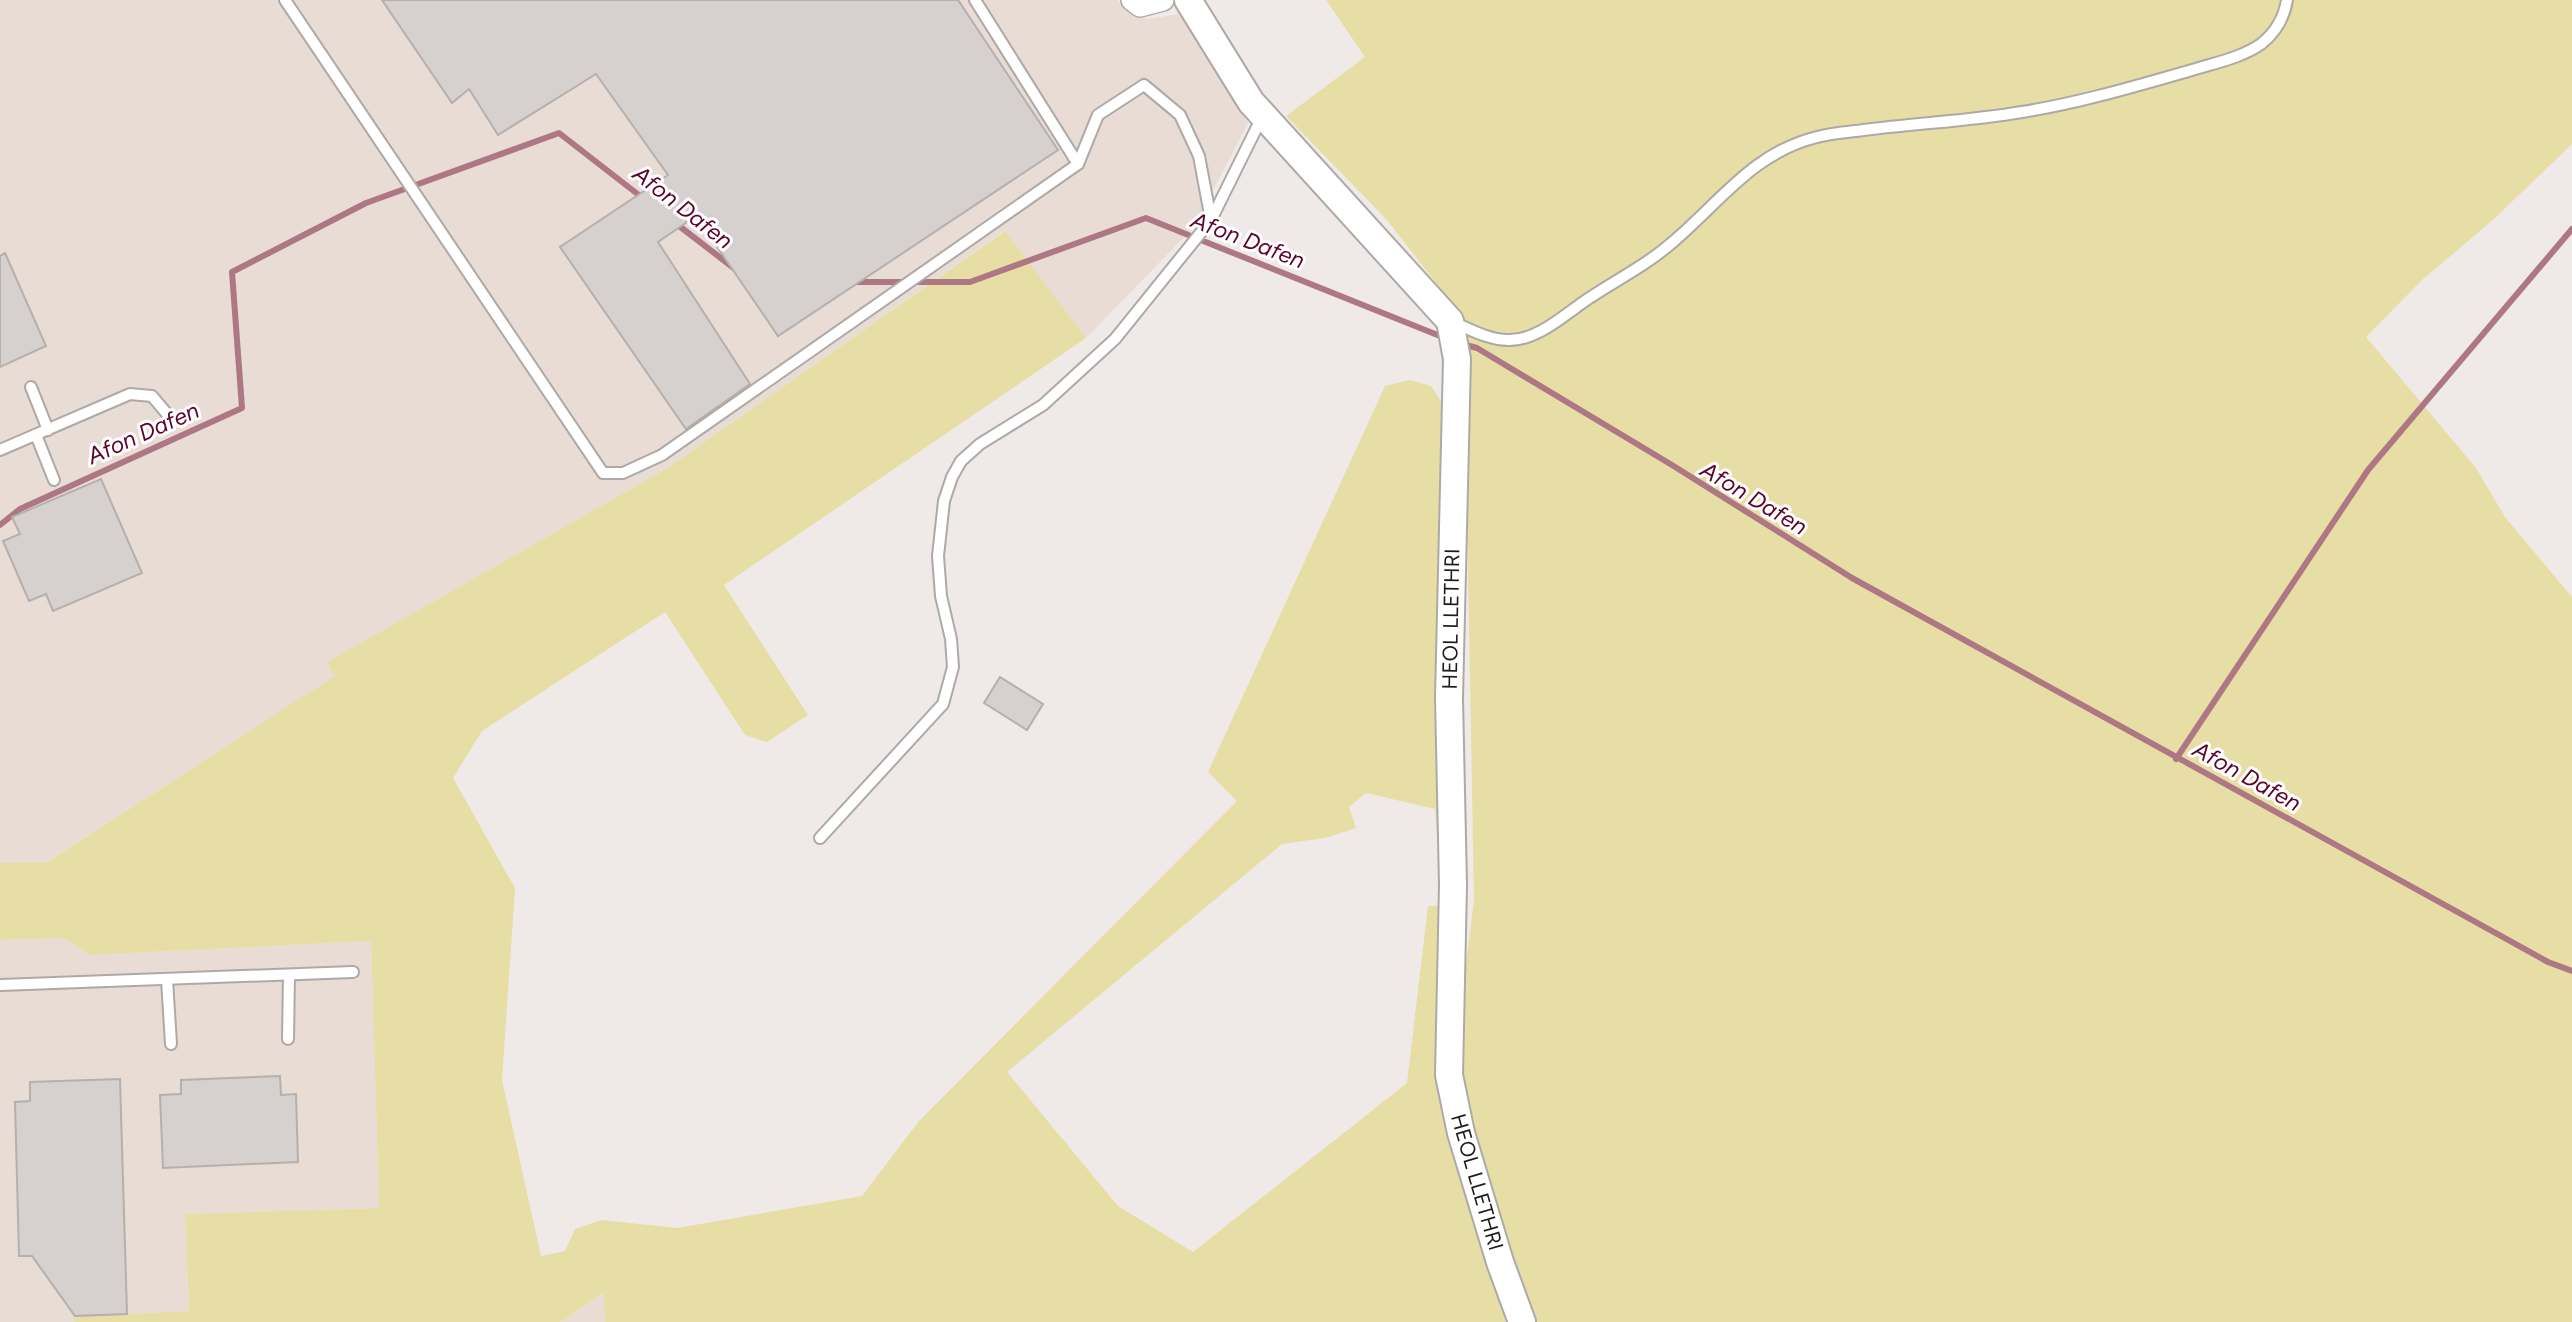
<svg xmlns="http://www.w3.org/2000/svg" width="2572" height="1322" viewBox="0 0 2572 1322" font-family="Figtree,sans-serif">
<style>
.built{fill:#e8dcd5}
.green{fill:#e7dea6}
.lines{fill:none;stroke-linecap:round;stroke-linejoin:round}
.stream{stroke:#ae7784;stroke-width:6}
.building{fill:#d6d0cf;stroke:#b5afae;stroke-width:2}
.service-casing{stroke:#ada9a6;stroke-width:14}
.minor-casing{stroke:#ada9a6;stroke-width:24}
.tertiary-casing{stroke:#ada9a6;stroke-width:30}
.service{stroke:#fff;stroke-width:10}
.minor{stroke:#fff;stroke-width:21}
.tertiary{stroke:#fff;stroke-width:26}
.labels{text-anchor:middle;stroke-width:6;stroke-linejoin:round;paint-order:stroke}
.street-label{font-size:21px;fill:#1e1c1b;stroke:#fff}
.water-label{font-size:23px;font-style:italic;fill:#5f032b;stroke:#fff}
</style>
<rect width="100%" height="100%" fill="#efeae7"/>
<!-- built -->
<g class="built">
<path d="M0 0H1118L1121 5 1147 19 1180 14 1248 123 1194 227 1086 338 1004 231 666 469 327 662 336 676 46 862 0 863Z"/>
<path d="M63 938 90 955 371 941 379 1208 185 1214 189 1311 76 1316 75 1322H0V940Z"/>
<path d="M605 1293V1322H560Z"/>
</g>
<!-- green -->
<g class="green">
<path d="M1326 0H2572V144L2494 219 2422 280 2366 337 2476 468 2505 517 2572 597V1322H1531L1469 1137 1462 1078V995L1474 900 1466 457 1453 305 1387 220 1286 116 1365 57Z"/>
<path d="M1005 231 1086 338 724 585 808 715 767 742 745 735 665 612 482 731 453 778 515 888 502 1080 541 1256 565 1251 575 1229 601 1220 677 1228 862 1196 919 1121 1237 801 1208 772 1385 386 1410 380 1431 386 1444 406 1439 853 1435 809 1366 793 1349 807 1356 828 1325 838 1282 844 1007 1072 1118 1206 1193 1252 1407 1083 1428 906 1452 905 1449 1075 1522 1322H605L604 1293 560 1322H75V1316L189 1311 185 1214 379 1208 371 941 90 955 63 938 0 940V863L47 862 335 676 327 662 666 469Z"/>
</g>
<g class="lines">
<!-- stream -->
<g class="stream">
<path d="M674 222 735 269"/>
<path d="M854 282H970L1146 218 1445 338"/>
<path d="M1462 344 1477 348 1672 465 1852 578 2548 962 2572 971"/>
<path d="M0 525 20 509 242 408 232 272 366 203 559 133 644 199"/>
<path d="M2176 759 2368 470 2572 229"/>
</g>
</g>
<!-- building -->
<g class="building">
<path d="M382 0H958L1058 150 778 336 696 216 658 242 750 384 686 429 560 247 668 175 596 74 498 135 469 89 452 103Z"/>
<path d="M5 253 46 346 0 367V256Z"/>
<path d="M101 479 142 573 53 611 46 594 29 601 3 541 20 534 12 517Z"/>
<path d="M1000 677 1043 704 1027 730 984 703Z"/>
<path d="M280 1076 281 1095 296 1094 298 1162 163 1168 160 1095 181 1094V1080Z"/>
<path d="M120 1079 127 1314 75 1316 32 1256H19L15 1102 30 1101V1082Z"/>
</g>
<g class="lines">
<!-- service casing -->
<g class="service-casing">
<g id="service">
<path d="M285 0 603 473H623L662 455 1078 164 1098 115 1144 85 1180 115 1199 156 1211 220"/>
<path d="M975 0 1078 164"/>
<path d="M1453 322C1469 329 1489 340 1508 340 1535 341 1561 318 1582 303 1612 282 1646 266 1674 241 1722 200 1753 153 1817 137 1832 133 1849 132 1864 130 1917 123 1970 121 2022 112 2079 103 2136 86 2192 70 2214 63 2241 58 2261 44 2275 33 2284 18 2287 0"/>
<path d="M31 387 48 430"/>
<path d="M36 435 54 480"/>
<path d="M0 450 130 394 152 396 168 415"/>
<path d="M820 838 943 704 953 667 951 639 941 596 938 556 944 501 952 477 961 461 980 444 1043 405 1115 339 1211 220 1262 117"/>
<path d="M167 980 171 1044"/>
<path d="M0 985 353 972"/>
<path d="M288 1039 289 975"/>
</g>
</g>
<!-- minor casing -->
<g class="minor-casing">
<path id="minor" d="M1132 0 1140 6 1163 0"/>
</g>
<!-- tertiary casing -->
<g class="tertiary-casing">
<path id="tertiary" d="M1188 0 1251 102 1450 321 1457 359 1449 698 1453 885 1449 1075 1461 1133 1500 1262 1522 1322"/>
</g>
<!-- service -->
<use href="#service" class="service"/>
<!-- minor -->
<use href="#minor" class="minor"/>
<!-- tertiary -->
<use href="#tertiary" class="tertiary"/>
</g>
<g class="labels">
<!-- street labels -->
<g class="street-label">
<text transform="translate(1451 619) rotate(-89)" y="7">HEOL LLETHRI</text>
<text transform="translate(1477 1182) rotate(74)" y="7">HEOL LLETHRI</text>
</g>
<!-- water labels -->
<g class="water-label">
<text transform="translate(683 207) rotate(38)" y="8">Afon Dafen</text>
<text transform="translate(1248 240) rotate(21)" y="8">Afon Dafen</text>
<text transform="translate(143 433) rotate(-24)" y="8">Afon Dafen</text>
<text transform="translate(1754 498) rotate(31)" y="8">Afon Dafen</text>
<text transform="translate(2247 776) rotate(29)" y="8">Afon Dafen</text>
</g>
</g>
</svg>
